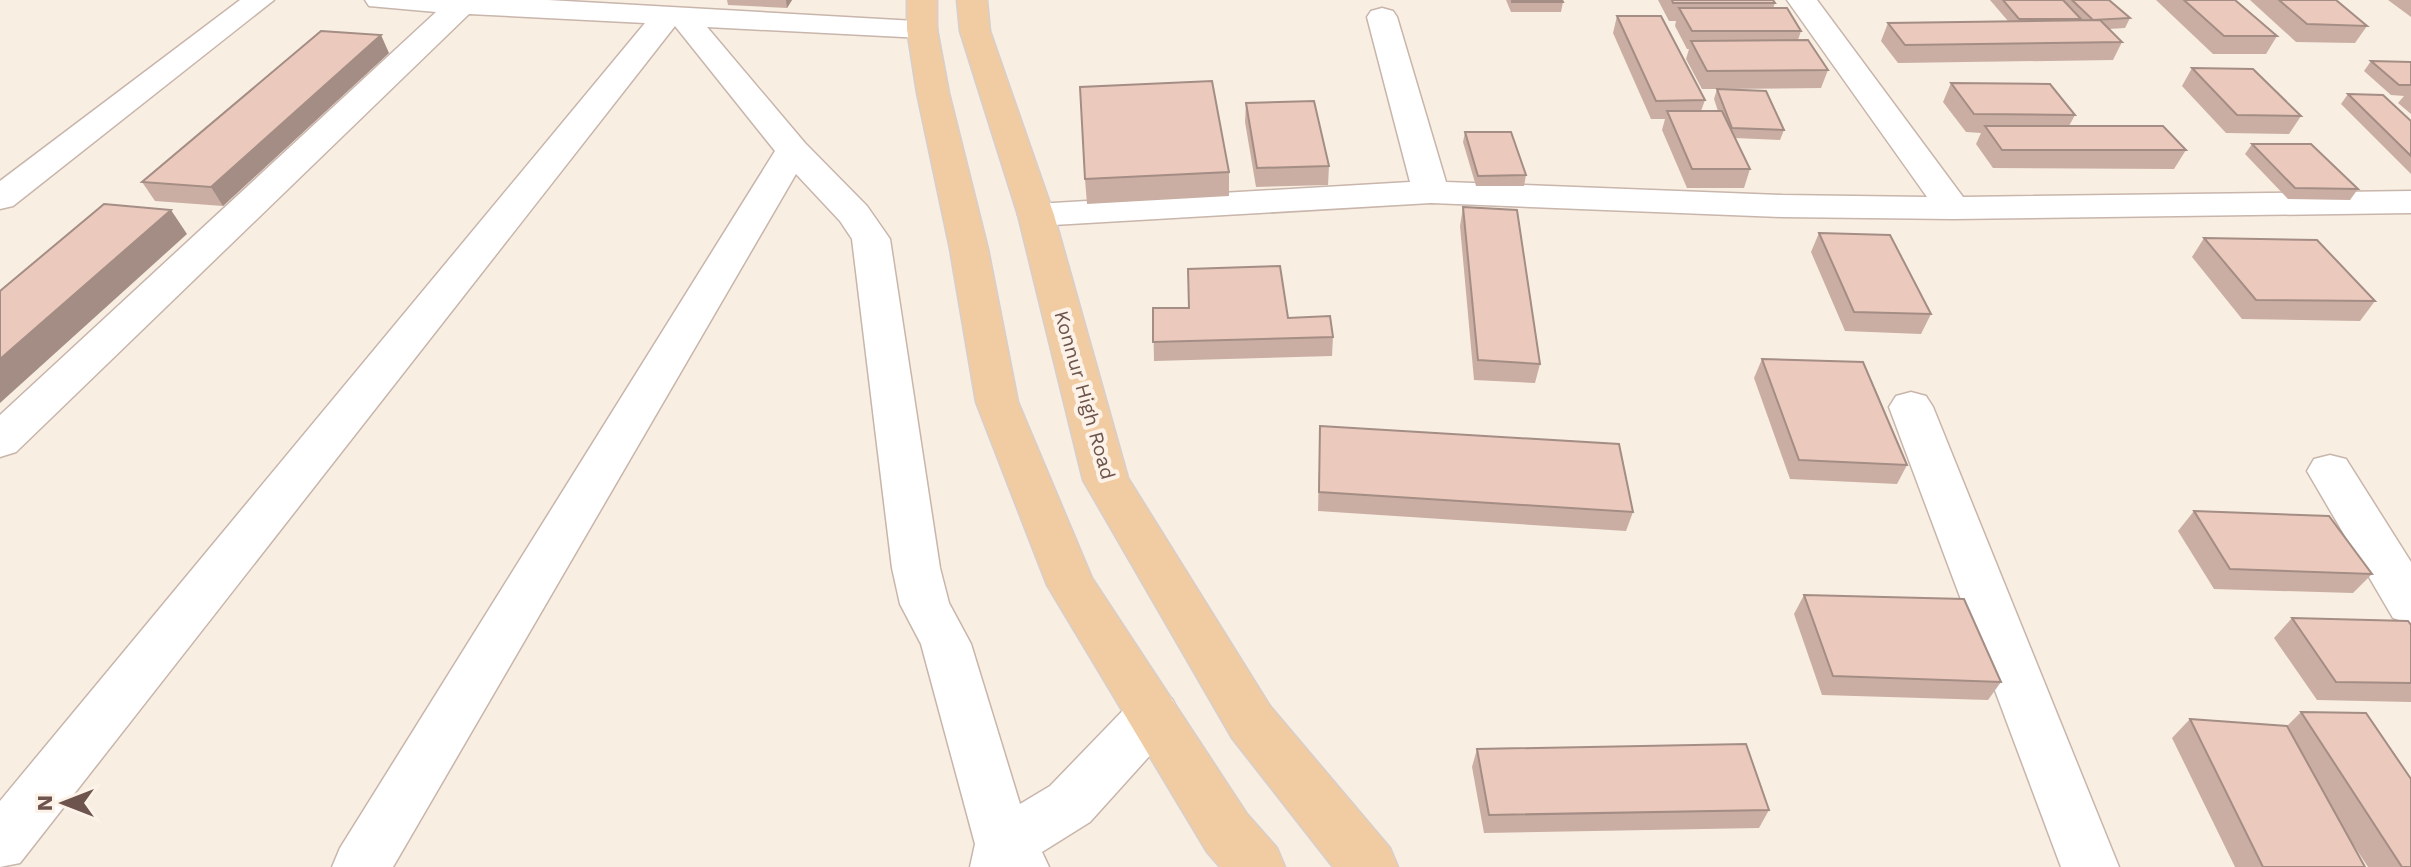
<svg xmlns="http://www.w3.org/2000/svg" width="2411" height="867" viewBox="0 0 2411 867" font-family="'Work Sans',sans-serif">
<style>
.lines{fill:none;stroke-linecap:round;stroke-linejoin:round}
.minor-casing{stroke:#c8b5ab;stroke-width:3}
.major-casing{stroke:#d6cfcd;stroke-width:3}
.minor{fill:#fff;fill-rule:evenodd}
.major{fill:#f1cba1;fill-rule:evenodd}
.wall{fill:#caaea3}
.shaded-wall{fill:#a48d84}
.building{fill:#ebcabd;stroke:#a48d84;stroke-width:2}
.labels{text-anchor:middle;stroke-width:8;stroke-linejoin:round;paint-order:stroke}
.street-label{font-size:20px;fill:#6d544c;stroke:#fcf2e7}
</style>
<rect width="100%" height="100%" fill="#f9eee2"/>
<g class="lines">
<!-- minor casing -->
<g class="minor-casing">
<g id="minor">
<path d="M240 0H274L13 206 0 209V181Z"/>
<path d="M365 0H548L933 22 937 29 933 36 922 38 707 27 805 143 867 206 890 239 940 568 949 603 971 644 1020 804 1050 786 1134 699 1153 692 1172 699 1180 715 1172 731 1090 822 1042 852 1049 867H970L975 844 921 644 900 604 892 568 852 239 840 221 796 174 393 867H332L340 848 775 151 675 26 20 863 0 867V801L645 23 469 14 16 452 0 457V415L436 12 369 6Z"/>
<path d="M1787 0H1817L1963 197 2411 191V213L1953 219 1782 217 1431 203 1036 226 1023 223 1018 215 1023 207 1036 204 1410 182 1367 17 1371 11 1382 8 1393 11 1397 17 1446 182 1782 195 1927 197Z"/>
<path d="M1911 392 1926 396 1933 407 2119 867H2061L1889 407 1896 396Z"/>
<path d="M2330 455 2346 459 2411 562V624L2393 618 2307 471 2314 459Z"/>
</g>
</g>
<!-- major casing -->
<g class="major-casing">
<g id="major">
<path d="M907 0H937V29L949 93 988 249 1018 402 1092 578 1247 814 1277 848 1285 867H1220L1207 852 1047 585 976 402 950 249 917 93 907 29Z"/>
<path d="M957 0H987L990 31 1054 215 1128 478 1270 706 1390 848 1398 867H1333L1232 738 1083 480 1018 215 960 31Z"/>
</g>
</g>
<!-- minor -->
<use href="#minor" class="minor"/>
<!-- major -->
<use href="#major" class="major"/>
</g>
<!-- wall -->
<g class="wall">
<path d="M727 0H792L787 8 728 5Z"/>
<path d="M1506 0H1562L1563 2 1561 12H1511Z"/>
<path d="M1658 0H1773L1775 3 1773 8 1801 31 1798 40 1828 70 1821 88 1717 89 1784 130 1780 140 1735 138 1750 169 1744 188H1687L1662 130 1665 119H1651L1613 33 1617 16 1705 100 1701 111H1718L1714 99 1717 89H1702L1686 59 1689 49H1687L1675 26 1676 21H1669Z"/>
<path d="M1990 0H2109L2130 18 2125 28 2109 29 2122 42 2113 60 1898 63 1881 41 1888 23 2008 21Z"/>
<path d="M2156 0H2235L2277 36 2266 54H2213Z"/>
<path d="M2250 0H2336L2367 26 2355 43 2296 42Z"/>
<path d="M2388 0H2411V17Z"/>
<path d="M389 53 223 206 155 201 142 182Z"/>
<path d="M2371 61 2411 62V114L2398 103 2404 96 2391 95 2364 71Z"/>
<path d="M2192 68 2301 116 2289 134 2226 133 2182 86Z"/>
<path d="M1951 83 2075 115 2069 126 2186 150 2174 169 1993 168 1976 144 1981 133 1966 132 1943 102Z"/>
<path d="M2348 94 2411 121V174L2341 104Z"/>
<path d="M1246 103 1329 166 1328 185 1256 187 1245 122Z"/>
<path d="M1465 132 1526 175 1524 186H1476L1463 142Z"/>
<path d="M2252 144 2358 189 2350 200 2288 199 2245 154Z"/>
<path d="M1229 172V196L1087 204 1085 179Z"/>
<path d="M1463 207 1540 364 1535 383 1474 380 1460 226Z"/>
<path d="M1819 233 1931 314 1921 334 1845 331 1811 252Z"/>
<path d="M2204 238 2375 301 2360 321 2242 319 2192 257Z"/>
<path d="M1153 308 1288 318 1333 337 1332 356 1154 361Z"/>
<path d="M1762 359 1907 465 1897 484 1790 479 1754 378Z"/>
<path d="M1320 426 1633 512 1626 531 1318 511Z"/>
<path d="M2194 511 2372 574 2353 593 2214 589 2178 531Z"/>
<path d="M1804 595 2001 682 1988 700 1822 695 1794 614Z"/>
<path d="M2292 618 2411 625V702L2317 700 2274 638Z"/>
<path d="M2301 712 2411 867H2368L2349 838 2365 867H2235L2172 738 2190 719 2287 726Z"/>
<path d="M1477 749 1769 810 1759 828 1484 833 1472 767Z"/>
</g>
<!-- shaded-wall -->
<g class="shaded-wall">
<path d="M786 0H792L787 8Z"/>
<path d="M381 35 389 53 223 206 211 187Z"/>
<path d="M171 210 187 234 0 403V359Z"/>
</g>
<!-- building -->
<g class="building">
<path d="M1512 0H1562L1563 2H1512Z"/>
<path d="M1672 0H1773L1775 3H1673Z"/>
<path d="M2003 0H2063L2081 19H2019Z"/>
<path d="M2072 0H2109L2130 18 2093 20Z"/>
<path d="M2184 0H2235L2277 36H2224Z"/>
<path d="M2279 0H2336L2367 26 2307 24Z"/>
<path d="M1679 8H1787L1801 31H1692Z"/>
<path d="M1617 16H1661L1705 100 1656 101Z"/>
<path d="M2100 20 2122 42 1905 45 1888 23Z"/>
<path d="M321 31 381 35 211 187 142 182Z"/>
<path d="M1808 40 1828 70 1707 71 1691 41Z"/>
<path d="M2371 61 2411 62V85H2399Z"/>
<path d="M2192 68 2253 69 2301 116 2237 115Z"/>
<path d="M1212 81 1229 172 1085 179 1080 87Z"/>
<path d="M1951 83 2050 84 2075 115 1974 114Z"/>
<path d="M1717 89 1766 91 1784 130 1732 128Z"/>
<path d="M2348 94 2383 95 2411 121V156Z"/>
<path d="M1314 101 1329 166 1257 168 1246 103Z"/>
<path d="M1667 111H1722L1750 169H1692Z"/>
<path d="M1985 126H2163L2186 150H2002Z"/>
<path d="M1465 132H1511L1526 175 1478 176Z"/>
<path d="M2252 144H2311L2358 189 2295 188Z"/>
<path d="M104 204 171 210 0 359V291Z"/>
<path d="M1463 207 1517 210 1540 364 1478 360Z"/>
<path d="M1819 233 1890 235 1931 314 1854 312Z"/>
<path d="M2204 238 2317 240 2375 301 2256 300Z"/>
<path d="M1280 266 1288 318 1330 316 1333 337 1153 342V308H1189L1188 269Z"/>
<path d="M1762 359 1863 362 1907 465 1799 460Z"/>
<path d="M1320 426 1619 444 1633 512 1319 492Z"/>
<path d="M2194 511 2329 516 2372 574 2230 569Z"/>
<path d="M1804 595 1964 599 2001 682 1833 676Z"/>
<path d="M2292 618 2408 621 2411 625V683L2336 682Z"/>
<path d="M2301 712 2366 713 2411 779V867H2402Z"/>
<path d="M2190 719 2287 726 2365 867H2263Z"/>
<path d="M1746 744 1769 810 1489 815 1477 749Z"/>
</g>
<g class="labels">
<!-- street labels -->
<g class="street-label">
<text transform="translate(1085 395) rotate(74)" y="7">Konnur High Road</text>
</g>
</g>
<!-- north arrow -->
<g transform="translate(64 803) rotate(270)" stroke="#fcf2e7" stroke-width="6" paint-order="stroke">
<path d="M0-6L14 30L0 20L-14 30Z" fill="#6d544c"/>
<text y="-12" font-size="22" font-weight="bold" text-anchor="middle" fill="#6d544c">N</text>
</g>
</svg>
